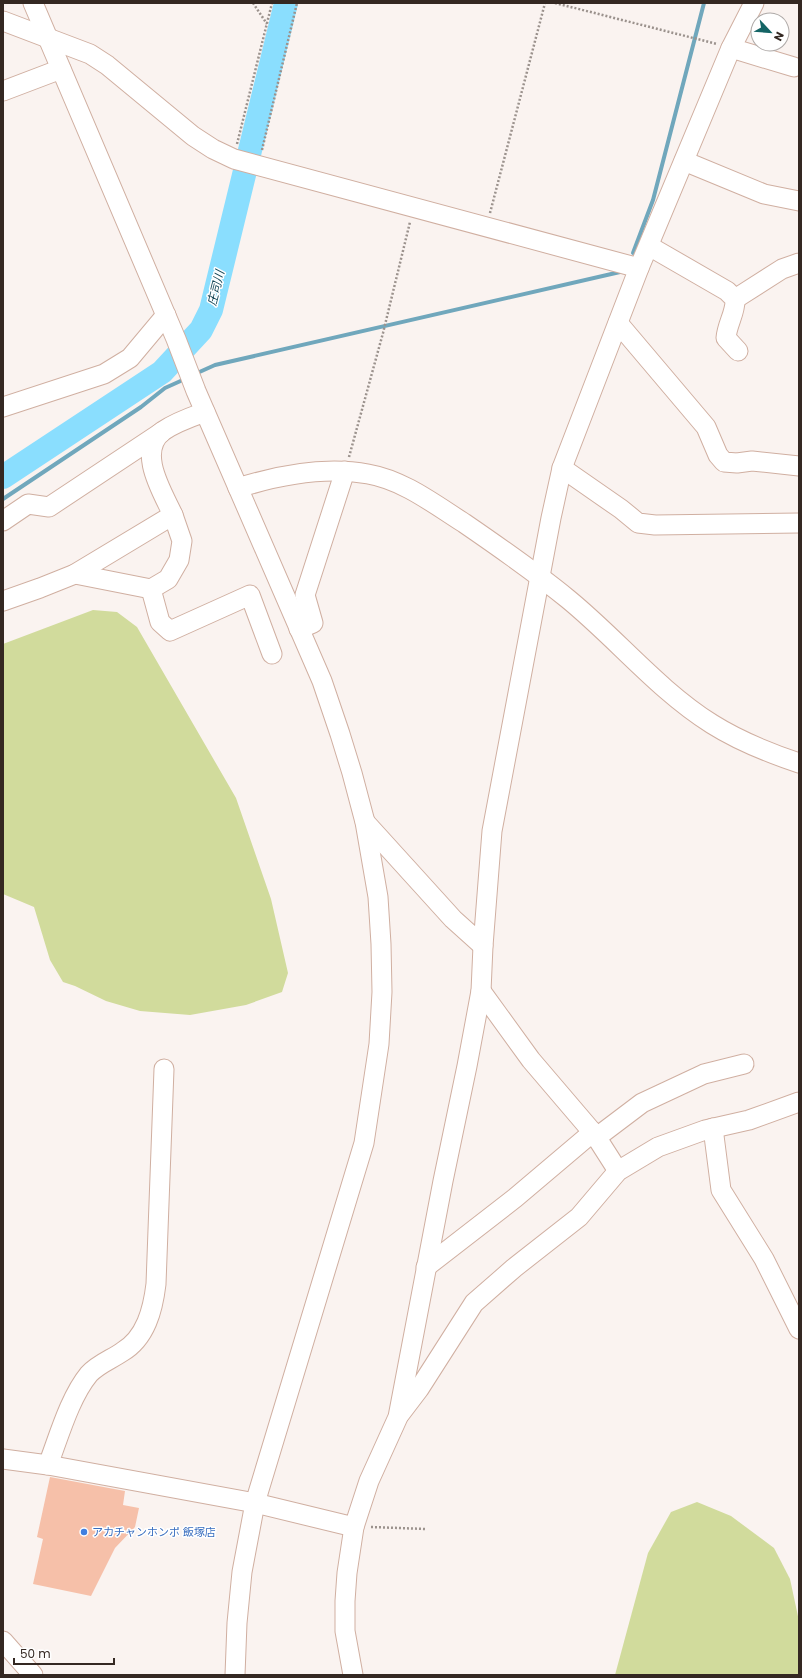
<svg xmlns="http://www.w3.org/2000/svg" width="802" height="1678" viewBox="0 0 802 1678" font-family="Poppins,'Noto Sans JP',sans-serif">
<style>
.green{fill:#d1db9c}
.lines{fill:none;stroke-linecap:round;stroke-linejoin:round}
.stream{stroke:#70a7bc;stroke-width:4}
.river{stroke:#8adefe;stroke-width:24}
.building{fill:#f6c0a9}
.minor-casing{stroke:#d0afa1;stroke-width:21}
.path{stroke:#9b928d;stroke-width:2.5;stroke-dasharray:2 2;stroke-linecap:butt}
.minor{stroke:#fff;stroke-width:19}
.shop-dot{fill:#3f7fe0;stroke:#fff;stroke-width:1.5}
.labels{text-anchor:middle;stroke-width:3;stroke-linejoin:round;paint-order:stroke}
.shop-label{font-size:11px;fill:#366cbe;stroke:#fff;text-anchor:start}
.water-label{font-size:12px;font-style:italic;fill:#194a5a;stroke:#fff}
</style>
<rect width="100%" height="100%" fill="#faf3f0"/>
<!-- green -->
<g class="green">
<path d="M93 610 117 612 137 627 236 798 271 899 288 973 282 992 246 1005 190 1015 140 1011 106 1001 75 986 63 982 50 960 34 907 3 894V644Z"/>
<path d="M697 1502 731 1516 774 1548 790 1579 799 1621V1675H615L648 1553 671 1512Z"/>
</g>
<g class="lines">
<!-- stream -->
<g class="stream">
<path d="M633 253 653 200 704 3"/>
<path d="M195 374 215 365 620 272"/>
<path d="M3 499 141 407 165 388 185 379"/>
</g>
<!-- river -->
<path class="river" d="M3 477 162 372 201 330 211 310 286 3"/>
</g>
<!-- building -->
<path class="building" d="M50 1477 125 1491 123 1505 139 1508 135 1527 115 1548 91 1596 33 1584 43 1539 37 1537Z"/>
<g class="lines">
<!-- minor casing -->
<g class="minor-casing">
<g id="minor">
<path d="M33 3 176 339 196 391 322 681 340 734 352 773 365 822 378 897 381 944 382 992 379 1044 364 1143 255 1503 242 1572 237 1623 235 1675"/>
<path d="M3 21 90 54 107 65 193 136 213 149 234 159 639 268"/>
<path d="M731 48 794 67"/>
<path d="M3 91 61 69"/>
<path d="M684 161 764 194 799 201"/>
<path d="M649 246 727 291 735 299C736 312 727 324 726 338L738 351"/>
<path d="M735 299 782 269 799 263"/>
<path d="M618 323 706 427 718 455 724 462 737 463 752 461 799 466"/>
<path d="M3 407 104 374 130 358 166 315"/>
<path d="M562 468 621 509 638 523 655 525 799 523"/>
<path d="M238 488C279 475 324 466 368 474 403 480 434 504 464 523 499 547 535 572 568 599 617 639 658 690 712 724 739 741 769 753 799 763"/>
<path d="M3 521 28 504 49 507 162 432"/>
<path d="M75 574 151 589 168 579 179 560 182 541 173 515"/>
<path d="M151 589 160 622 170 631 250 595 272 654"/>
<path d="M3 601 40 588 75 574 173 515C163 493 136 451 163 431 176 422 191 417 205 412"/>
<path d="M299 629 313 623 305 595 345 471"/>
<path d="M365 822 453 919 483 946"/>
<path d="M481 991 531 1060 595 1135 618 1171"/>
<path d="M713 1128 721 1190 764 1259 799 1329"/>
<path d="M597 1137 642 1103 704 1074 744 1064"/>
<path d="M426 1267 515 1198 593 1132"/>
<path d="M400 1414 419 1389 474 1303 514 1268 579 1217 618 1171 658 1147 705 1130 749 1120 799 1102"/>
<path d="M3 1459 48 1465 255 1503 354 1527"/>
<path d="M48 1465C59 1436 70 1397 89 1374 98 1364 112 1359 122 1352 146 1338 153 1309 156 1284L164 1069"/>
<path d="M3 1641 33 1675"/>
<path d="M353 1675 345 1631V1601L347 1573 354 1527 369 1481 398 1417 443 1181 467 1066 481 991 483 946 492 831 551 518 562 468 639 268 731 48 754 3"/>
</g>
</g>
<!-- path -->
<g class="path">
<path d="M253 3 267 24"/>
<path d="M555 3 717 44"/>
<path d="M237 144 272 3"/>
<path d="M262 150 297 3"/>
<path d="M490 213 545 3"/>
<path d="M349 457 383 333 410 222"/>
<path d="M371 1527 426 1529"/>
</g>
<!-- minor -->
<use href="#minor" class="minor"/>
</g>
<!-- markers -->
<circle class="shop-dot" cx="84" cy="1532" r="4"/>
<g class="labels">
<!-- shop labels -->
<g class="shop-label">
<text x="92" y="1536">アカチャンホンポ 飯塚店</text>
</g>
<!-- water labels -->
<g class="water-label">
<text transform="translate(216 288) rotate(-76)" y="4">庄司川</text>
</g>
</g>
<!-- border -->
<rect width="802" height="1678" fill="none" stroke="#342822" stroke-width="8"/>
<!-- north arrow -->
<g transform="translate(770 32) rotate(116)"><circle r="19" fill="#ffffff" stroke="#aea9a7"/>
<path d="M0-3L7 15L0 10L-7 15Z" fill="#146465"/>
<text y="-6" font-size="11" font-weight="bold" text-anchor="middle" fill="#342822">N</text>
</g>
<!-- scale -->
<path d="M14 1658v6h100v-6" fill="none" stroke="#342822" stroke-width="2"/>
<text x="20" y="1658" font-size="12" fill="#342822" stroke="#ffffff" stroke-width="3" paint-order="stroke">50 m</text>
</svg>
